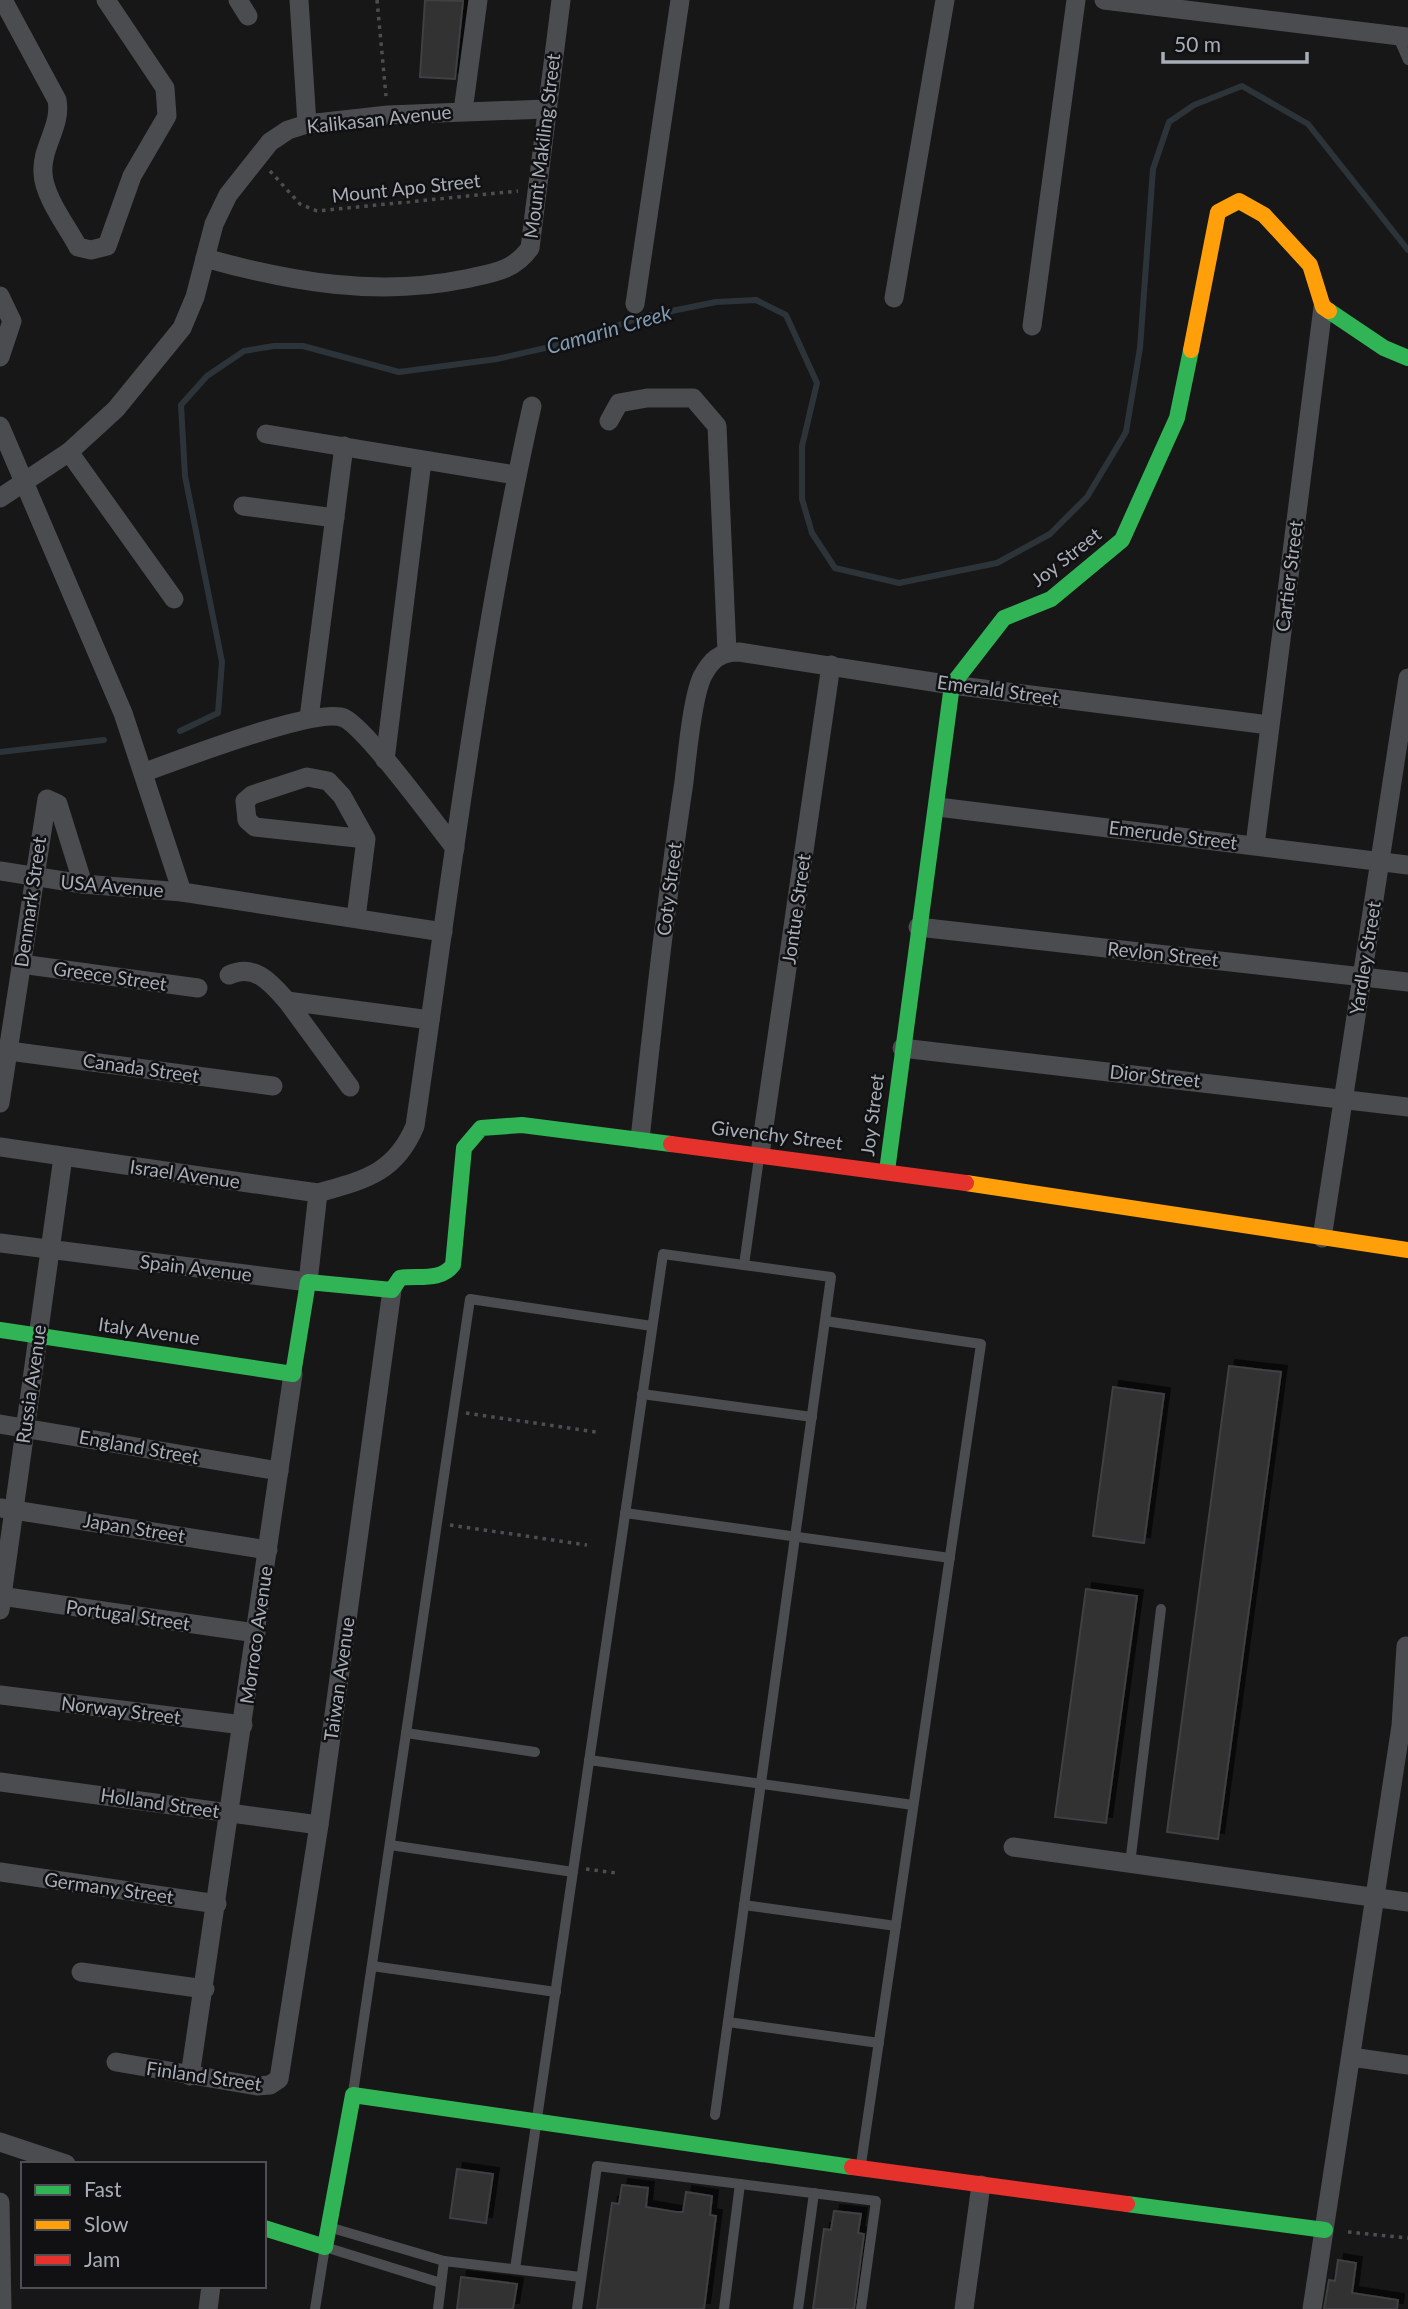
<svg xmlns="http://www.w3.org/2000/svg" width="1408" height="2309" viewBox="0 0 1408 2309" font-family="Lato,sans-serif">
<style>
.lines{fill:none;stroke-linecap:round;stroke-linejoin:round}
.stream{stroke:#2c343a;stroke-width:6}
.building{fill:#313132;stroke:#3f4043;stroke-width:2;filter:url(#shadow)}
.path{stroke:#4d4e51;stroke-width:3.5;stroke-dasharray:3.5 5;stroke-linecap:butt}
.lane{stroke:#4b4c50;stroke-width:10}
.street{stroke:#4b4c50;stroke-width:19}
.fast{stroke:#30b455;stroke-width:16}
.slow{stroke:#ff9f0a;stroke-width:16}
.jam{stroke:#e5322d;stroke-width:16}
.labels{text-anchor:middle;stroke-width:5;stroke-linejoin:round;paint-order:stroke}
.street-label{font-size:19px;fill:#a8adb7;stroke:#111113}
.water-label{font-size:21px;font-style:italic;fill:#7f9bb2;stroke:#111113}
</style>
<defs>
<filter id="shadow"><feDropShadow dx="6" dy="-6" stdDeviation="0" flood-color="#0009"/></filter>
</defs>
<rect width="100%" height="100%" fill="#171717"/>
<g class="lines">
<!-- stream -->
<g class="stream">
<path d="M180 731 218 713 222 662 185 476 181 405 207 376 244 351 274 346H303L399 372 497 359 567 343 642 317 716 302 756 300 786 315 817 383 802 446V499L812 533 835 568 899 583 997 563 1050 534 1087 497 1126 432 1140 348 1153 169 1169 122 1194 105 1242 86 1308 124 1408 250"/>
<path d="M0 752 104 740"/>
</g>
</g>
<!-- building -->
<g class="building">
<path d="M425 0 463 1 455 79 420 77Z"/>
<path d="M1229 1366 1281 1372 1218 1839 1167 1832Z"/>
<path d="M1113 1387 1164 1394 1144 1543 1093 1536Z"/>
<path d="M1086 1589 1137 1596 1106 1823 1055 1817Z"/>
<path d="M457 2169 493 2174 486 2223 450 2218Z"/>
<path d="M622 2185 648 2188 646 2207 676 2212H683L686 2192 712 2196 710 2215 716 2216 704 2309H597L612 2203 619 2204Z"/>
<path d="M834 2211 861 2214 858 2233 864 2234 854 2309H813L824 2229 831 2230Z"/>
<path d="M1338 2260 1356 2263 1352 2293 1398 2300 1397 2309H1324L1329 2280 1335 2281Z"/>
<path d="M461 2277 517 2284 513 2309H457Z"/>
</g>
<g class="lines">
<!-- path -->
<g class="path">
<path d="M377 0 386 96"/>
<path d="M270 171 300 204 317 211 518 191"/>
<path d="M466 1413 596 1432"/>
<path d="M450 1525 587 1545"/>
<path d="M586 1869 616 1873"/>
<path d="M1348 2232 1408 2238"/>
</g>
<!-- lane -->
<g class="lane">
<path d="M1397 35 1408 60"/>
<path d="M744 1265 759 1158"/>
<path d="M825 1321 981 1344 861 2164"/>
<path d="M642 1394 812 1417"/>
<path d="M625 1513 950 1558"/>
<path d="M406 1733 535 1752"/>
<path d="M589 1760 913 1805"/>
<path d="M390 1845 573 1872"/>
<path d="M1130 1864 1161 1609"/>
<path d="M744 1905 896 1926"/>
<path d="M372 1966 556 1992"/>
<path d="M728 2022 879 2043"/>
<path d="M353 2093 470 1299 652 1326"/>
<path d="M332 2228 444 2261 581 2277"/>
<path d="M515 2269 663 1254 831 1277 715 2115"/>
<path d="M315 2309 325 2247 441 2283"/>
<path d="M438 2309 444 2261"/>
<path d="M577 2309 597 2166 876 2201 861 2309"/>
<path d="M724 2309 740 2184"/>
<path d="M798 2309 814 2193"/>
</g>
<!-- street -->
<g class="street">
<path d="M3 0 57 100C62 126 41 147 43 173 44 197 67 226 78 247L91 250 107 246 132 176 167 116 165 88 106 0"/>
<path d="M238 0 248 16"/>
<path d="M299 0 307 124"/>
<path d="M1104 0 1408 37"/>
<path d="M463 111 478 0"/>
<path d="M205 258C291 282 377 297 465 279 492 273 514 271 530 248L561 0"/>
<path d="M0 296 12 321 0 357"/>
<path d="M894 298 945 0"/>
<path d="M635 304 680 0"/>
<path d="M1032 326 1076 0"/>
<path d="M609 421 619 403 647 398H693L717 426 727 652"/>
<path d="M0 426 123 713 182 892"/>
<path d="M266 434 516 475"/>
<path d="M69 452 174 599"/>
<path d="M0 498 69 452 116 409 182 328 195 297 214 224 228 195 270 142 288 130 307 124 388 115 546 109"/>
<path d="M243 506 335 518"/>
<path d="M309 718 344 446"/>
<path d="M385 760 422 461"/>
<path d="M145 772C179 760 317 706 344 718 367 729 435 823 455 848"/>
<path d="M938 807 1408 865"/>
<path d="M1255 845 1323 307"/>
<path d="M0 871 83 884 182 892 443 932"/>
<path d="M356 918 366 839 342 796 328 781 307 777 252 795 245 801 247 820 255 827 366 839"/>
<path d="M918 927 1408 982"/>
<path d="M21 964 198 988"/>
<path d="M229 975C255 963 271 983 287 1001"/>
<path d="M902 1048 1408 1107"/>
<path d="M9 1051 273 1086"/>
<path d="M350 1087 287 1001 430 1020"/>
<path d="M0 1103 47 799 58 804 83 884"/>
<path d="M640 1139C653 1020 666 901 684 782 687 756 692 699 702 677 711 660 719 652 739 652L952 685 1269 725"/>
<path d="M0 1147 318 1193C363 1180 395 1174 415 1126 450 886 479 643 532 406"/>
<path d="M760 1154 831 665"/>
<path d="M1322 1238 1408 678"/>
<path d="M0 1243 308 1282 318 1193"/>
<path d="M0 1424 279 1471"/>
<path d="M1 1508 268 1550"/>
<path d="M0 1596 256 1633"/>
<path d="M0 1610 63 1157"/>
<path d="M0 1695 243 1725"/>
<path d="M0 1782 319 1825"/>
<path d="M1013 1847 1408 1902"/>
<path d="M0 1872 217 1904"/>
<path d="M81 1972 205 1989"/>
<path d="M1351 2057 1408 2065"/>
<path d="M116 2062 257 2086 270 2085 279 2079 319 1825 392 1290"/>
<path d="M190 2076 293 1374"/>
<path d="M0 2142 66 2164"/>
<path d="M0 2202 2 2309"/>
<path d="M208 2309 211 2286"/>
<path d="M964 2309 981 2185"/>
<path d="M1312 2309 1401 1726 1406 1646"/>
</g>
<!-- fast -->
<g class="fast">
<path d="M1329 311 1384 348 1408 358"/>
<path d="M887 1171 952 685 1004 618 1051 599 1122 540 1177 418 1191 350"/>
<path d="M0 1330 293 1374 308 1282 392 1290 400 1278C418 1275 440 1282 453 1265L464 1148 481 1128 522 1125 671 1144"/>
<path d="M1127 2204 1325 2230"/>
<path d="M264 2228 325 2247 353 2095 852 2167"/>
</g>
<!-- slow -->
<g class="slow">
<path d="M1191 350 1218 212 1239 201 1264 215 1310 265 1323 307 1329 311"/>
<path d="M966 1183 1408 1250"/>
</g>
<!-- jam -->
<g class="jam">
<path d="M671 1144 966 1183"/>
<path d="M852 2167 1127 2204"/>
</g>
</g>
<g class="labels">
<!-- street labels -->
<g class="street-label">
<text transform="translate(379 119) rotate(-6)" y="7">Kalikasan Avenue</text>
<text transform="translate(542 146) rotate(-83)" y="7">Mount Makiling Street</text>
<text transform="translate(406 188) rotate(-6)" y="7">Mount Apo Street</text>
<text transform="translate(1066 557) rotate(-38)" y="7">Joy Street</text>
<text transform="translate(1289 576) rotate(-83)" y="7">Cartier Street</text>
<text transform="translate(998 690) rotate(8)" y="7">Emerald Street</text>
<text transform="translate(1173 835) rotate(7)" y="7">Emerude Street</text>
<text transform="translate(112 886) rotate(5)" y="7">USA Avenue</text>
<text transform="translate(669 889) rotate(-83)" y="7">Coty Street</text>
<text transform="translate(30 902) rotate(-82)" y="7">Denmark Street</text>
<text transform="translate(796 909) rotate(-82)" y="7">Jontue Street</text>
<text transform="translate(1163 954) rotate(6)" y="7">Revlon Street</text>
<text transform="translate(1365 958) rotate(-81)" y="7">Yardley Street</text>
<text transform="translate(110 976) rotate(8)" y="7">Greece Street</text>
<text transform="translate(141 1068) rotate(8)" y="7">Canada Street</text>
<text transform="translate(1155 1076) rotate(6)" y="7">Dior Street</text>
<text transform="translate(872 1115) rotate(-83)" y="7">Joy Street</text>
<text transform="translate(777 1135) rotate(7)" y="7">Givenchy Street</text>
<text transform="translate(185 1174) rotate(8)" y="7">Israel Avenue</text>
<text transform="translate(196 1268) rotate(7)" y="7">Spain Avenue</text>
<text transform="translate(149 1331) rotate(8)" y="7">Italy Avenue</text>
<text transform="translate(31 1384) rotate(-82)" y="7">Russia Avenue</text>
<text transform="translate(139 1447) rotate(10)" y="7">England Street</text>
<text transform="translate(134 1528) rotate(9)" y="7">Japan Street</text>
<text transform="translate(128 1615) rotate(8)" y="7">Portugal Street</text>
<text transform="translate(256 1635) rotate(-82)" y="7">Morroco Avenue</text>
<text transform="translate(339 1679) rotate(-82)" y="7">Taiwan Avenue</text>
<text transform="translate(121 1710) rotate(7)" y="7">Norway Street</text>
<text transform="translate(160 1803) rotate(8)" y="7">Holland Street</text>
<text transform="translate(109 1888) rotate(8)" y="7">Germany Street</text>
<text transform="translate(204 2076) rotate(8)" y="7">Finland Street</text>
</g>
<!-- water labels -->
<g class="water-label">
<text transform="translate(609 330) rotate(-16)" y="7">Camarin Creek</text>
</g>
</g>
<!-- legend -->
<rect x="21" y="2162" width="245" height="126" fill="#111113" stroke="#4d4f55" stroke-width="2"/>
<rect x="35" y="2185" width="35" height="10" fill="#30b455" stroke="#4d4f55" stroke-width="2"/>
<text x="84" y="2197" font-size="21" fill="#a8adb7">Fast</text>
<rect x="35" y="2220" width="35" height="10" fill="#ff9f0a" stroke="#4d4f55" stroke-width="2"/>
<text x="84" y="2232" font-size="21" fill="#a8adb7">Slow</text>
<rect x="35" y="2255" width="35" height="10" fill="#e5322d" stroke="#4d4f55" stroke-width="2"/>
<text x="84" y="2267" font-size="21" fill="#a8adb7">Jam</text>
<!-- scale -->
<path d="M1163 52v10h144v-10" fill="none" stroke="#a8adb7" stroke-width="3.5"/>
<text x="1174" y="52" font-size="21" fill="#a8adb7" stroke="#111113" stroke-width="5" paint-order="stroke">50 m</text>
</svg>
